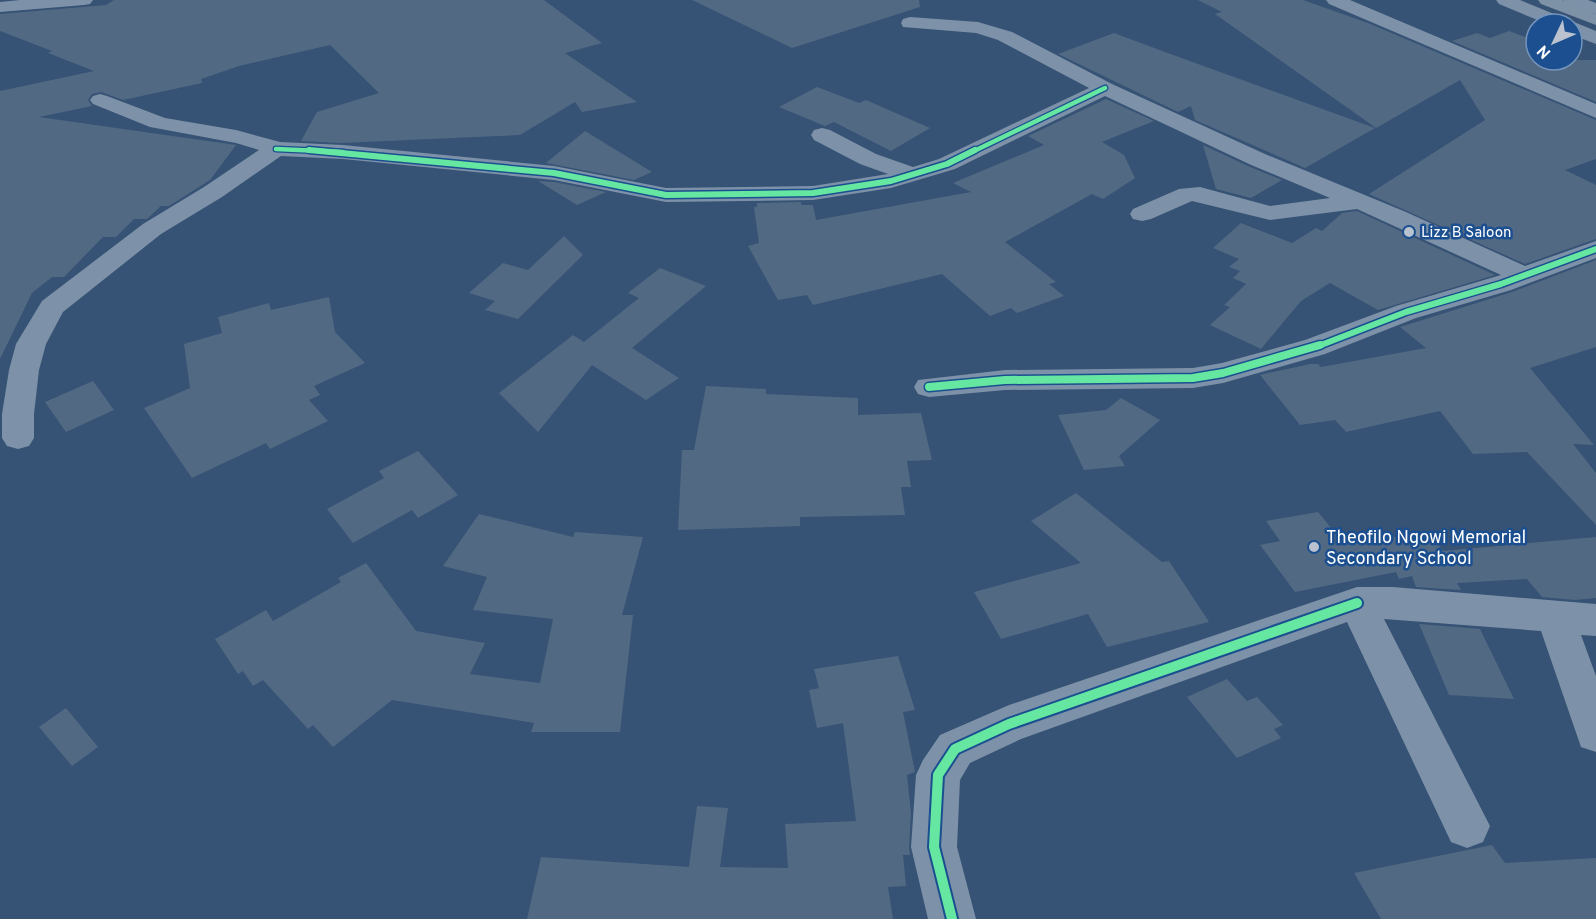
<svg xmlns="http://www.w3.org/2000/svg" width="1596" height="919" viewBox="0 0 1596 919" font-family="Overpass,sans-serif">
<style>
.building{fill:#526984}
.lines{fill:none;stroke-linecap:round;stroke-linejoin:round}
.minor{fill:#7d92a8;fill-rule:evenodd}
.highway{fill:#7e92a7;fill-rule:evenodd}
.cycleway-far3-casing{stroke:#1b4f8f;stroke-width:7}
.cycleway-far2-casing{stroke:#1b4f8f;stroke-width:9}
.cycleway-far1-casing{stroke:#1b4f8f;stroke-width:11}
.cycleway-casing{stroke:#1b4f8f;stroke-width:14}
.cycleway-far3{stroke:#66e7a1;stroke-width:4.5}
.cycleway-far2{stroke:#66e7a1;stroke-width:6}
.cycleway-far1{stroke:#66e7a1;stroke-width:8}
.cycleway{stroke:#66e7a1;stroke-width:10}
.poi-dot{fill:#b9c2ce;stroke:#1b4f8f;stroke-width:2}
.labels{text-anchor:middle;stroke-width:5;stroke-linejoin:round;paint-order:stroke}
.far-poi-label{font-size:15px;fill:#fff;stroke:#1b4f8f;text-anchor:start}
.poi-label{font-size:18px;fill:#fff;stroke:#1b4f8f;text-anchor:start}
</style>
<rect width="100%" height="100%" fill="#365274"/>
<!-- building -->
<g class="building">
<path d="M114 0H544L602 43 565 53 637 102 582 112 575 102 520 135 341 143 301 141 317 112 379 93 330 45 239 66 201 79 202 83 123 100 101 92 92 94 88 100 92 106 39 117 236 145 210 180 169 206H161L147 219H134L116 237H103L64 277H52L32 293 0 359V91L94 71 48 53 52 51 0 31V14L106 5Z"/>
<path d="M692 0H919L920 7 792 48Z"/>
<path d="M1198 0H1303L1368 23 1596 120V159L1565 170 1596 185V239L1525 264 1369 194 1485 120 1460 80 1376 128 1215 14 1222 12Z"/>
<path d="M1509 31 1536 41V60H1596V102L1452 41 1477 33 1490 38Z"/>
<path d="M1114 33 1165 52 1375 128 1305 168 1195 120 1191 106 1178 112 1058 54Z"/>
<path d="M817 87 859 103 866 100 930 128 891 151 834 122 825 126 779 107Z"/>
<path d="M1106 99 1154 121 1102 142 1124 155 1135 178 1103 199 1092 194 1005 242 1056 282 1049 284 1064 296 1017 313 1011 308 990 316 942 274 813 305 807 295 778 300 748 246 759 243 754 207H757V203L801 202V205H813L816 220 971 192 953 183 1044 145 1028 136Z"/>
<path d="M585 131 652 172 634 180 546 163Z"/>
<path d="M1203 145 1248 166 1282 180 1251 198 1216 189Z"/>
<path d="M538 181 554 182 606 192 577 205Z"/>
<path d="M1357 211 1495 275 1378 310 1330 283 1301 301 1261 349 1210 325 1230 307 1224 305 1246 284 1233 278 1240 271 1229 267 1239 259 1213 248 1241 223 1292 243 1316 228 1322 231 1342 213Z"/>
<path d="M564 236 583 255 518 319 485 310 495 301 469 293 503 263 528 270Z"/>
<path d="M1596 260V347L1530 368 1594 445 1573 444 1596 473V525L1527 452 1473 454 1440 411 1346 432 1335 420 1300 425 1260 375 1310 364H1318L1321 367 1426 348 1400 327 1512 292Z"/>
<path d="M660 268 706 286 632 348 679 378 646 400 592 365 538 432 499 393 573 335 584 342 639 298 628 293Z"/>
<path d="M329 297 335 332 365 363 314 386 320 395 309 400 328 421 270 449 266 443 192 478 144 408 190 388 184 344 222 333 218 317 269 303 271 310Z"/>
<path d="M93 381 114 410 66 432 45 402Z"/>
<path d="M706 386 766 389V394L858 398V415L921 413 932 460 907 461 911 487H901L905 515 800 517V526L678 530 682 450H694Z"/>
<path d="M1121 398 1160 420 1119 456 1125 466 1084 470 1058 415 1106 410Z"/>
<path d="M418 451 458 495 418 518 412 510 353 543 327 509 384 478 379 471Z"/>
<path d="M1076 493 1162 562 1169 561 1209 622 1107 647 1088 614 1001 639 974 592 1081 563 1031 521Z"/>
<path d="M1318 512 1341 540 1432 535 1443 551 1596 537V598L1575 600 1542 597 1527 579 1457 583 1461 590 1416 587 1412 576 1399 579 1396 572 1295 592 1260 545 1280 541 1266 521Z"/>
<path d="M479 514 573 537 575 532 643 537 622 615H633L620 732H531L534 723 392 700 333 747 313 725 308 729 263 680 253 686 243 671 238 674 215 639 266 610 273 621 341 582 338 578 366 563 416 631 485 643 470 674 540 683 553 619 473 610 487 577 443 566Z"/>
<path d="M1419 624 1480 629 1514 699 1449 695Z"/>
<path d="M898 656 915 710 903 712 915 772 907 775 911 813 909 847 910 855H903L906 886 888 887 893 919H527L541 857 689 867 697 806 728 808 720 867 788 868 785 824 856 821 843 723 817 728 809 690 819 688 814 669Z"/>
<path d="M1227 679 1247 701 1257 697 1283 725 1274 729 1281 738 1237 758 1187 697Z"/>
<path d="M66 708 98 747 72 766 39 727Z"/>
<path d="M1492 845 1505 863 1596 858V919H1381L1354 873Z"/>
</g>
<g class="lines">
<!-- minor -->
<g class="minor">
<path d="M20 0H93L90 4 84 5 0 12V2Z"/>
<path d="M1326 0H1350L1596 104V118L1329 4Z"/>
<path d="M1496 0H1520L1596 31V44L1572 35V24H1547L1499 4Z"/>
<path d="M1563 0H1588L1596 3V14L1566 4Z"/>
<path d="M910 17 978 22 1012 32 1112 84 1265 154 1406 212 1525 266 1596 241V258L1511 290 1416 318 1325 354 1223 383 1193 388 1005 390 929 397 918 394 914 387 918 380 1005 370 1193 368 1222 363 1305 340 1396 306 1501 275 1357 209 1270 220 1192 201 1151 219 1142 221 1133 219 1130 214 1133 209 1179 189 1200 187 1270 206 1330 198 1249 164 1105 96 955 169 891 188 813 200 666 202 554 180 343 159 281 156 222 197 161 234 63 312 46 344 39 370 34 414V438L29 446 18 449 7 446 2 438V414L9 370 16 344 42 301 143 224 204 187 259 150 236 143 150 127 93 104 90 100 93 96 100 94 107 96 165 118 236 130 280 142 343 145 554 166 666 188 813 186 888 174 860 164 814 140 811 135 814 130 822 128 830 130 876 154 913 167 939 159 1089 88 998 40 976 33 903 27 901 23 903 19Z"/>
<path d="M1357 587H1393L1596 604V636L1581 635 1596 676V752L1581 747 1541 631 1384 619 1490 826 1483 842 1467 848 1451 842 1347 622 1021 739 970 763 960 780 957 847 976 919H928L911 847 916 775 923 760 940 735 1009 705Z"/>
</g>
<!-- highway -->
<path class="highway" d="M1538 0H1562L1596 14V25L1541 4Z"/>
<!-- cycleway-far3 casing -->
<g class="cycleway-far3-casing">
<g id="cycleway-far3">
<path d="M276 149 343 152"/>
<path d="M972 152 1105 88"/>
</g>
</g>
<!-- cycleway-far2 casing -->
<g class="cycleway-far2-casing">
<g id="cycleway-far2">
<path d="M309 150 554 173 666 195 813 193 891 181 947 164 975 150"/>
<path d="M1316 347 1406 312 1501 284 1596 249"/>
</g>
</g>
<!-- cycleway-far1 casing -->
<g class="cycleway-far1-casing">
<path id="cycleway-far1" d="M929 387 1005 380 1193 378 1223 373 1320 345"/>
</g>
<!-- cycleway casing -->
<g class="cycleway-casing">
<path id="cycleway" d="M952 919 934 847 938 775 955 749 1009 724 1357 603"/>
</g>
<!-- cycleway-far3 -->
<use href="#cycleway-far3" class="cycleway-far3"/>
<!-- cycleway-far2 -->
<use href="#cycleway-far2" class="cycleway-far2"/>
<!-- cycleway-far1 -->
<use href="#cycleway-far1" class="cycleway-far1"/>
<!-- cycleway -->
<use href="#cycleway" class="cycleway"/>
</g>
<!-- markers -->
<g class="poi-dot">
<circle cx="1409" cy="232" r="6"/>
<circle cx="1314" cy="547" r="6"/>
</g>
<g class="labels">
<!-- far-poi labels -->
<g class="far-poi-label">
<text x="1421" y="237">Lizz B Saloon</text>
</g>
<!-- poi labels -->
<g class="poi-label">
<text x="1326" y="543">Theofilo Ngowi Memorial<tspan x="1326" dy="21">Secondary School</tspan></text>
</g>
</g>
<!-- north arrow -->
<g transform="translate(1554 42) rotate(226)"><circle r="28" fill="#1b4f8f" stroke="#7695bc" stroke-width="1.5"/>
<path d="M0-4.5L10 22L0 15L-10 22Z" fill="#b9c2ce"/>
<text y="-9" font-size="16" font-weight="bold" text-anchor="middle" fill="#ffffff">N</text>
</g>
</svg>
